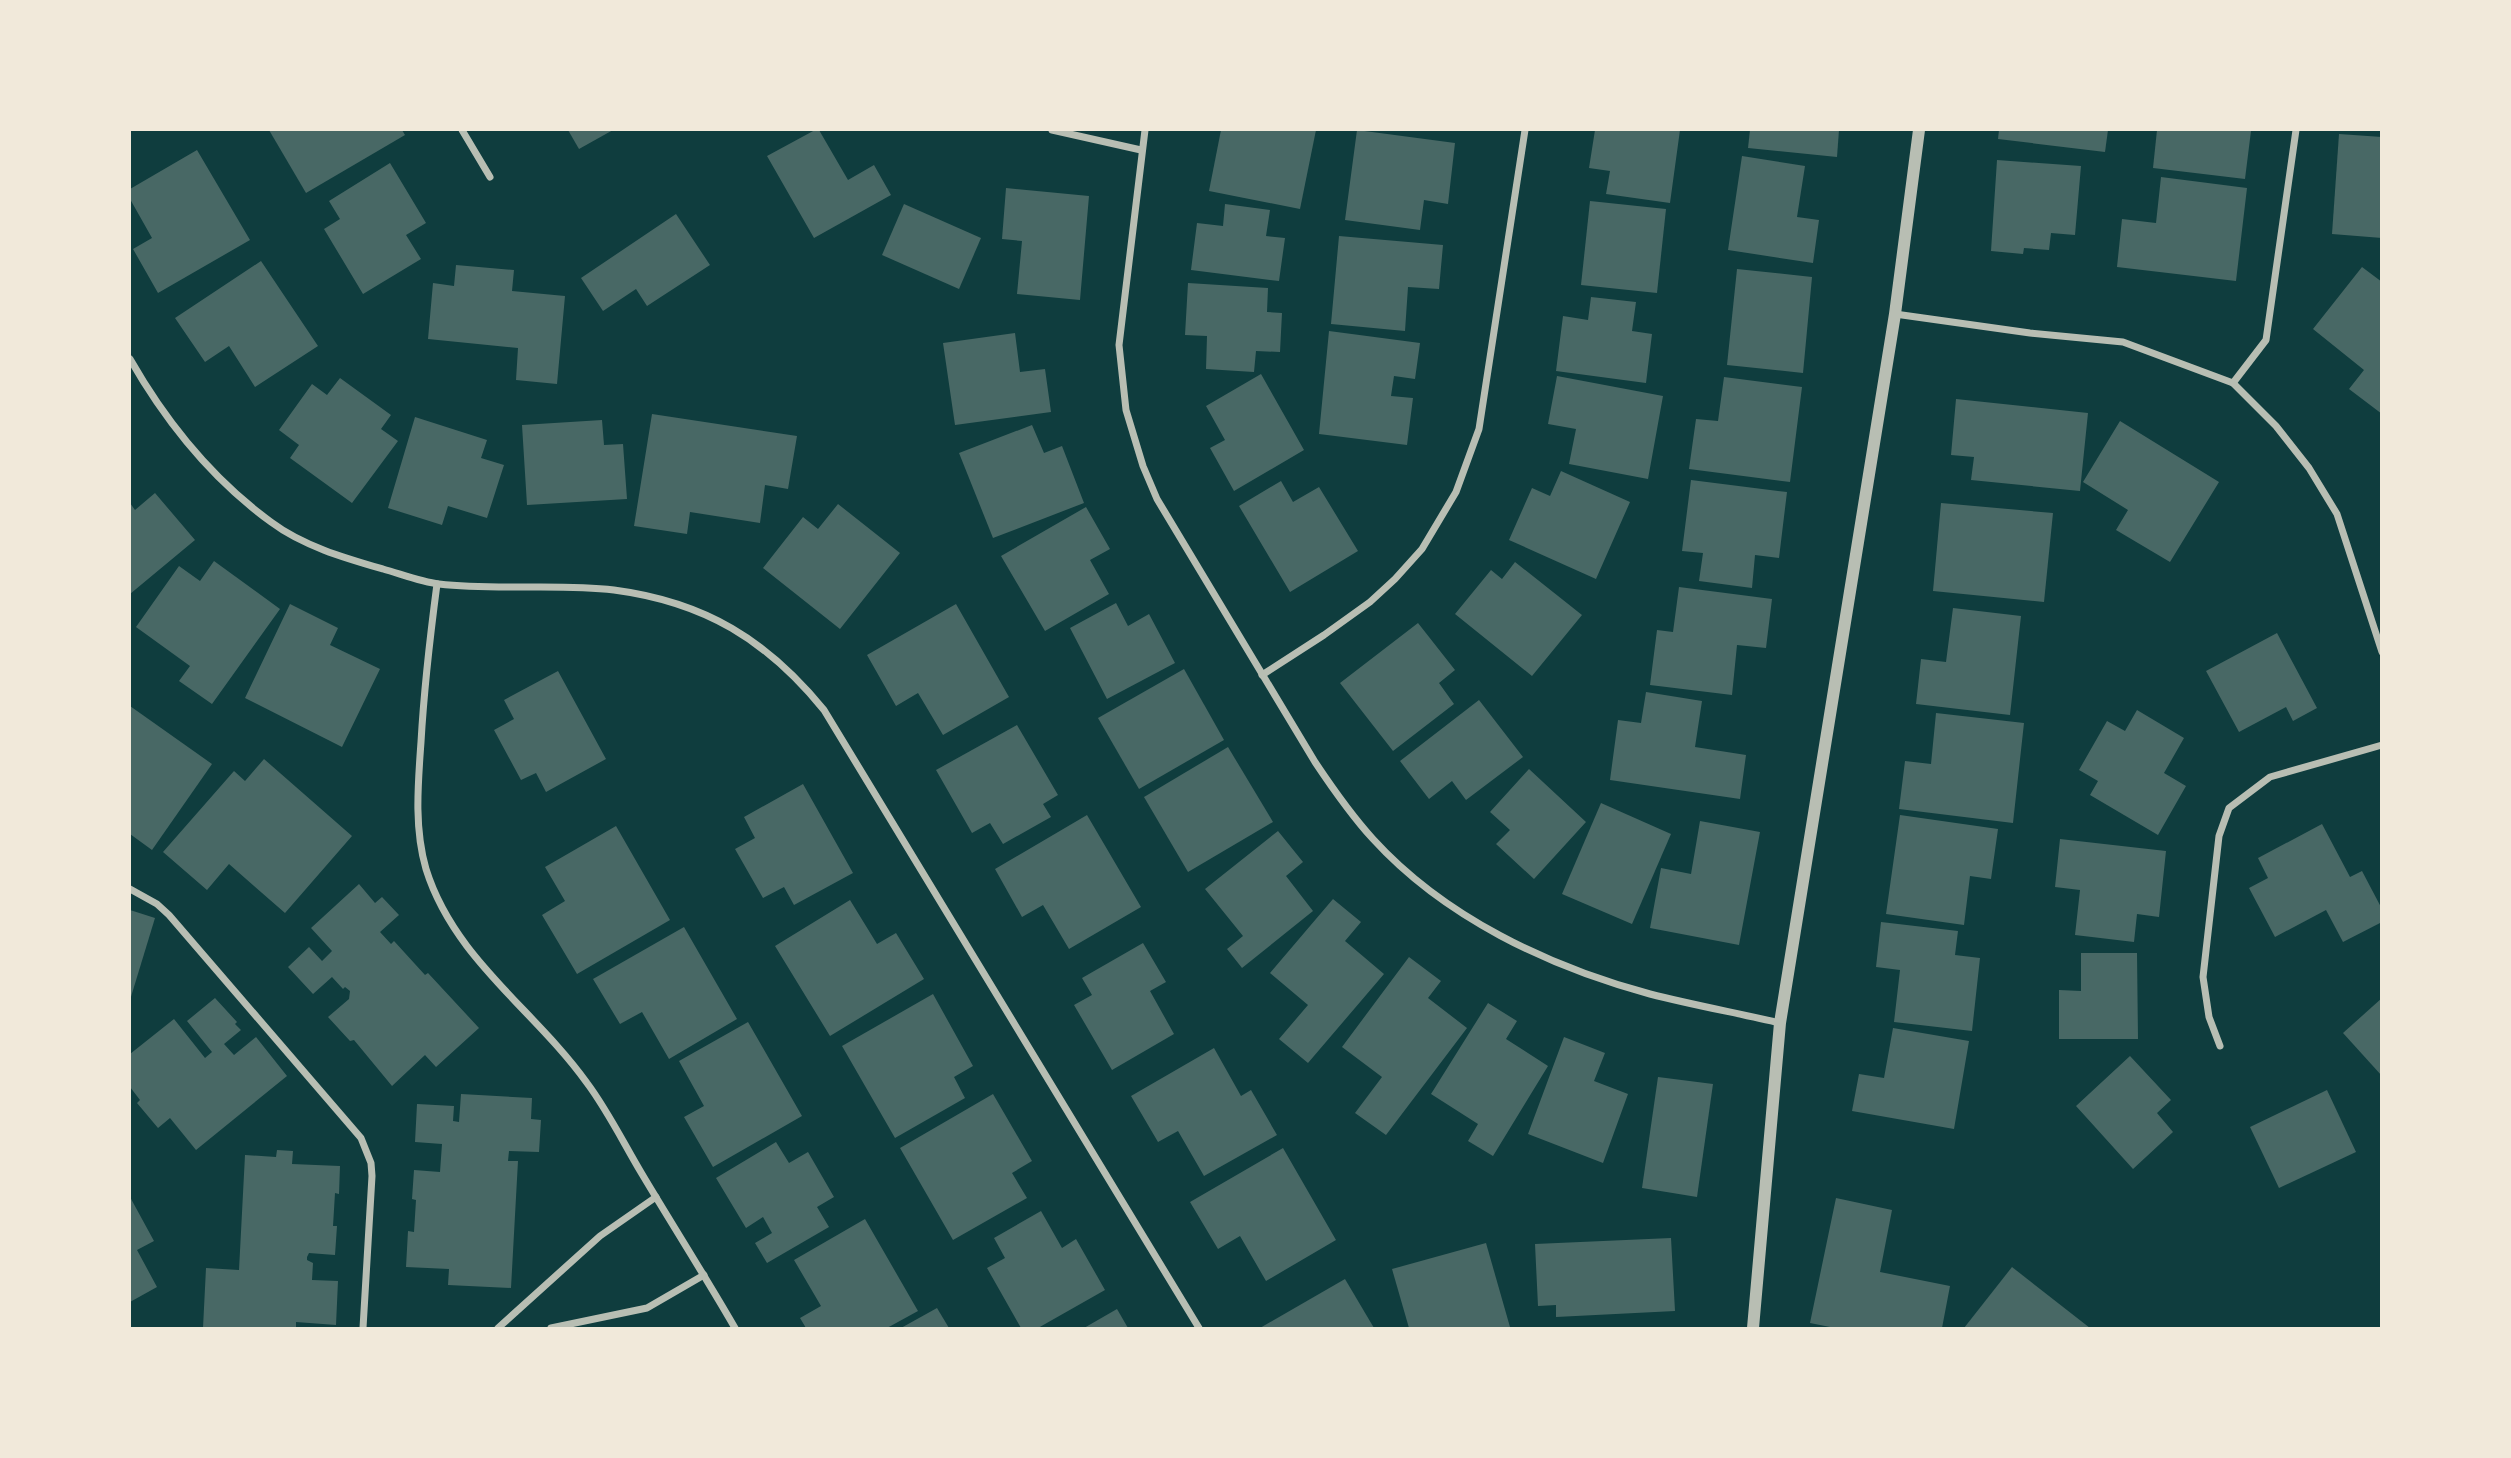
<svg xmlns="http://www.w3.org/2000/svg" width="2511" height="1458" viewBox="0 0 2511 1458" font-family="'Roboto Serif',serif">
<style>
.building{fill:#486865}
.lines{fill:none;stroke-linecap:round;stroke-linejoin:round}
.minor{stroke:#b8beb3;stroke-width:7}
.tertiary{stroke:#b8beb3;stroke-width:12}
</style>
<rect width="100%" height="100%" fill="#0f3d3e"/>
<!-- building -->
<g class="building">
<path d="M269 130H402L405 135 306 193Z"/>
<path d="M568 130H613L579 149Z"/>
<path d="M815 130H819L848 180 874 165 891 195 814 238 767 156Z"/>
<path d="M1221 130H1316L1300 209 1209 191Z"/>
<path d="M1357 130 1455 143 1448 204 1424 200 1420 230 1345 220Z"/>
<path d="M1595 130H1680L1670 203 1606 194 1610 171 1589 168Z"/>
<path d="M1750 130H1839L1837 157 1748 148Z"/>
<path d="M1999 130H2108L2105 152 1998 139Z"/>
<path d="M2157 130 2251 131 2245 179 2153 168Z"/>
<path d="M2339 134 2382 137V238L2332 234Z"/>
<path d="M197 150 250 240 158 293 133 249 152 238 130 199V189Z"/>
<path d="M1742 156 1805 166 1797 217 1819 220 1813 263 1728 250Z"/>
<path d="M1997 160 2081 166 2075 235 2051 233 2049 250 2024 248 2023 254 1991 251Z"/>
<path d="M390 163 426 223 406 235 421 259 363 294 324 229 340 219 329 201Z"/>
<path d="M2161 177 2247 188 2236 281 2117 267 2122 219 2156 223Z"/>
<path d="M1006 188 1089 196 1080 300 1017 294 1022 241 1002 239Z"/>
<path d="M1590 201 1666 209 1657 293 1581 285Z"/>
<path d="M904 204 981 238 959 289 882 255Z"/>
<path d="M1225 204 1270 210 1266 236 1285 238 1279 281 1191 270 1197 223 1223 226Z"/>
<path d="M676 214 710 265 647 306 636 289 603 311 581 278Z"/>
<path d="M1339 236 1443 245 1439 289 1408 287 1405 331 1331 324Z"/>
<path d="M261 261 318 346 255 387 229 346 205 362 175 318Z"/>
<path d="M456 265 514 270 512 291 565 296 557 384 516 380 518 348 428 339 433 283 454 286Z"/>
<path d="M2362 267 2382 282V414L2349 389 2364 370 2313 329Z"/>
<path d="M1737 269 1812 277 1803 373 1727 365Z"/>
<path d="M1188 283 1268 288 1267 312 1282 313 1280 352 1256 351 1254 372 1206 369 1207 336 1185 335Z"/>
<path d="M1591 297 1636 302 1632 331 1652 334 1646 383 1556 371 1563 316 1588 320Z"/>
<path d="M1329 331 1420 343 1415 379 1394 376 1391 396 1413 398 1407 445 1319 434Z"/>
<path d="M1015 333 1020 372 1045 369 1051 412 955 425 943 343Z"/>
<path d="M1261 374 1304 450 1234 491 1210 448 1225 440 1206 406Z"/>
<path d="M1557 376 1663 396 1648 479 1569 464 1576 429 1548 424Z"/>
<path d="M1724 377 1802 387 1790 482 1689 469 1696 419 1718 421Z"/>
<path d="M340 378 391 415 381 429 398 441 352 503 290 458 299 445 279 430 312 384 327 395Z"/>
<path d="M1956 399 2088 413 2080 491 1971 480 1974 457 1951 455Z"/>
<path d="M652 414 797 436 788 489 765 485 760 523 690 512 687 534 634 526Z"/>
<path d="M415 417 487 440 481 458 504 465 487 518 448 506 442 525 388 508Z"/>
<path d="M602 420 604 445 623 444 627 499 527 505 522 425Z"/>
<path d="M2120 421 2219 482 2170 562 2116 530 2128 510 2083 482Z"/>
<path d="M1032 425 1044 453 1062 446 1084 503 993 538 959 453Z"/>
<path d="M1561 471 1630 502 1596 579 1509 540 1532 488 1550 496Z"/>
<path d="M1691 480 1787 492 1779 558 1755 555 1752 588 1699 581 1703 553 1682 551Z"/>
<path d="M1281 481 1293 502 1319 487 1358 551 1290 592 1239 506Z"/>
<path d="M155 493 195 540 130 594V503L135 510Z"/>
<path d="M1941 503 2053 513 2044 602 1933 591Z"/>
<path d="M838 504 900 553 840 629 763 568 803 517 818 529Z"/>
<path d="M1086 507 1110 549 1090 560 1109 594 1045 631 1001 556Z"/>
<path d="M214 561 280 609 212 704 179 681 190 666 136 627 179 566 200 581Z"/>
<path d="M1515 562 1582 615 1532 676 1455 614 1491 570 1502 579Z"/>
<path d="M1679 587 1772 599 1766 648 1737 645 1732 695 1650 685 1657 630 1673 632Z"/>
<path d="M1116 603 1128 626 1149 614 1175 663 1107 699 1070 628Z"/>
<path d="M290 604 338 628 330 645 380 669 342 747 245 698Z"/>
<path d="M956 604 1009 697 943 735 918 693 896 706 867 655Z"/>
<path d="M1953 608 2021 616 2010 715 1916 704 1921 659 1946 662Z"/>
<path d="M1418 623 1455 670 1439 683 1454 704 1393 751 1340 683Z"/>
<path d="M2277 633 2317 708 2293 721 2286 707 2239 732 2206 671Z"/>
<path d="M1184 669 1224 740 1139 789 1098 718Z"/>
<path d="M558 671 606 759 546 792 536 773 521 780 494 730 514 719 504 700Z"/>
<path d="M1646 692 1702 701 1695 747 1746 755 1740 799 1610 780 1618 720 1641 723Z"/>
<path d="M1479 700 1523 757 1466 800 1452 781 1429 799 1400 761Z"/>
<path d="M130 706 212 764 152 850 130 834Z"/>
<path d="M2137 710 2184 738 2164 773 2186 786 2158 835 2090 795 2098 781 2079 770 2107 721 2125 731Z"/>
<path d="M1936 713 2024 723 2013 823 1899 809 1905 761 1931 764Z"/>
<path d="M1017 725 1058 795 1043 804 1051 817 1003 844 990 823 972 833 936 770Z"/>
<path d="M1228 747 1273 822 1188 872 1144 797Z"/>
<path d="M264 759 352 836 285 913 229 864 207 890 163 852 234 771 245 781Z"/>
<path d="M1529 769 1586 822 1534 879 1496 844 1510 830 1490 812Z"/>
<path d="M803 784 853 873 794 905 784 887 763 898 735 849 755 838 744 817Z"/>
<path d="M1601 803 1671 834 1632 924 1562 894Z"/>
<path d="M1087 815 1141 907 1069 949 1043 905 1022 917 995 869Z"/>
<path d="M1900 815 1998 829 1991 879 1970 876 1964 925 1886 914Z"/>
<path d="M1700 821 1760 832 1739 945 1650 928 1661 868 1691 874Z"/>
<path d="M2322 824 2350 877 2362 871 2382 909V922L2343 942 2326 910 2275 937 2249 888 2268 878 2258 858Z"/>
<path d="M616 826 670 920 577 974 542 915 565 901 545 867Z"/>
<path d="M1278 831 1303 862 1286 876 1313 911 1242 968 1227 949 1243 936 1205 889Z"/>
<path d="M2060 839 2166 851 2159 917 2137 914 2134 942 2075 935 2080 890 2055 887Z"/>
<path d="M359 884 375 903 382 897 399 915 380 932 391 944 394 941 425 975 428 973 479 1028 436 1067 425 1055 392 1086 354 1040 350 1041 328 1017 349 999 350 991 345 987 343 989 332 977 313 994 288 967 309 947 322 961 332 951 311 928Z"/>
<path d="M1333 899 1361 922 1345 941 1384 974 1308 1063 1279 1039 1308 1005 1270 973Z"/>
<path d="M850 900 877 944 896 933 924 979 830 1036 775 946Z"/>
<path d="M130 910 155 918 130 1000Z"/>
<path d="M1881 922 1958 931 1955 955 1980 958 1972 1031 1894 1022 1900 970 1876 967Z"/>
<path d="M684 927 737 1019 669 1059 642 1012 620 1024 593 979Z"/>
<path d="M1143 943 1166 982 1150 991 1174 1034 1112 1070 1074 1005 1092 995 1082 978Z"/>
<path d="M2081 953H2137L2138 1039H2059V990L2081 991Z"/>
<path d="M1409 957 1441 981 1428 998 1467 1028 1386 1135 1355 1113 1382 1077 1342 1047Z"/>
<path d="M933 994 973 1066 954 1077 965 1098 895 1138 842 1046Z"/>
<path d="M215 998 237 1022 235 1024 241 1030 224 1044 234 1055 256 1037 287 1076 196 1150 170 1118 158 1128 137 1103 140 1100 130 1087V1054L174 1019 205 1058 212 1052 187 1021Z"/>
<path d="M2382 998V1076L2343 1033Z"/>
<path d="M1488 1003 1517 1021 1506 1039 1548 1066 1493 1156 1468 1141 1478 1124 1431 1094Z"/>
<path d="M748 1022 802 1116 713 1167 684 1117 704 1106 679 1061Z"/>
<path d="M1893 1028 1969 1041 1954 1129 1852 1111 1859 1074 1884 1078Z"/>
<path d="M1564 1037 1605 1053 1594 1081 1628 1094 1603 1163 1528 1134Z"/>
<path d="M1214 1048 1241 1096 1251 1090 1277 1135 1204 1176 1178 1131 1158 1142 1131 1096Z"/>
<path d="M2130 1056 2171 1100 2157 1113 2173 1132 2133 1169 2076 1106Z"/>
<path d="M1658 1077 1713 1084 1697 1197 1642 1188Z"/>
<path d="M2327 1090 2356 1152 2279 1188 2250 1127Z"/>
<path d="M461 1094 532 1098 531 1119 541 1120 539 1152 509 1151 508 1161H518L511 1288 448 1285 449 1269 406 1267 408 1231 414 1232 416 1200 412 1199 414 1170 440 1172 442 1144 415 1142 417 1104 454 1106 453 1121 459 1122Z"/>
<path d="M993 1094 1032 1161 1012 1173 1027 1198 953 1240 900 1148Z"/>
<path d="M776 1142 789 1163 808 1152 834 1197 817 1207 829 1227 767 1263 755 1243 772 1233 763 1217 746 1228 716 1178Z"/>
<path d="M1283 1148 1336 1240 1266 1281 1240 1236 1218 1249 1190 1202Z"/>
<path d="M277 1150 293 1151 292 1164 340 1166 339 1194 335 1193 333 1226H337L335 1255 309 1253 307 1257V1260L313 1263 312 1280 338 1281 336 1325 296 1322V1328H203L206 1268 239 1270 245 1155 276 1157Z"/>
<path d="M130 1197 154 1241 137 1250 157 1287 130 1302Z"/>
<path d="M1836 1198 1892 1210 1880 1272 1950 1286 1942 1328H1835L1810 1323Z"/>
<path d="M1041 1211 1062 1248 1076 1239 1105 1290 1038 1328H1021L987 1268 1005 1258 994 1238Z"/>
<path d="M865 1219 918 1311 887 1328H806L800 1318 821 1306 794 1260Z"/>
<path d="M1671 1238 1675 1311 1556 1317V1305L1538 1306 1535 1244Z"/>
<path d="M1486 1243 1510 1327 1409 1328 1392 1269Z"/>
<path d="M2012 1267 2090 1328H1964Z"/>
<path d="M1345 1279 1374 1328H1260Z"/>
<path d="M937 1308 949 1328H901Z"/>
<path d="M1117 1309 1128 1328H1084Z"/>
</g>
<g class="lines">
<!-- minor -->
<g class="minor">
<path d="M462 130 490 177"/>
<path d="M1052 130 1141 150"/>
<path d="M1145 130 1119 345 1126 410 1143 466 1157 499 1315 762C1333 789 1351 815 1373 839 1444 917 1549 967 1650 994 1693 1005 1737 1013 1780 1023"/>
<path d="M1895 314 2030 333 2123 342 2233 383 2276 426 2309 468 2337 514 2382 652"/>
<path d="M130 359C166 422 212 479 271 522 303 546 345 558 383 569 401 574 421 582 439 584 497 591 556 583 614 590 705 602 767 640 824 710L1199 1328"/>
<path d="M2233 383 2266 340 2296 130"/>
<path d="M437 584C430 637 424 689 421 742 418 784 414 828 426 869 454 959 535 1010 587 1083 608 1111 624 1144 642 1174 673 1226 705 1276 735 1328"/>
<path d="M1262 675 1324 635 1370 602 1395 579 1422 549 1456 492 1479 429 1525 130"/>
<path d="M130 889 157 904 169 915 361 1138 371 1163 372 1176 363 1328"/>
<path d="M2220 1046 2209 1017 2203 977 2219 836 2229 808 2270 777 2382 745"/>
<path d="M498 1328 600 1236 656 1197"/>
<path d="M551 1328 647 1308 704 1275"/>
</g>
<!-- tertiary -->
<path class="tertiary" d="M1753 1328 1780 1023 1895 314 1919 130"/>
</g>
<!-- border -->
<rect width="2511" height="1458" fill="none" stroke="#f1e9da" stroke-width="262"/>
</svg>
